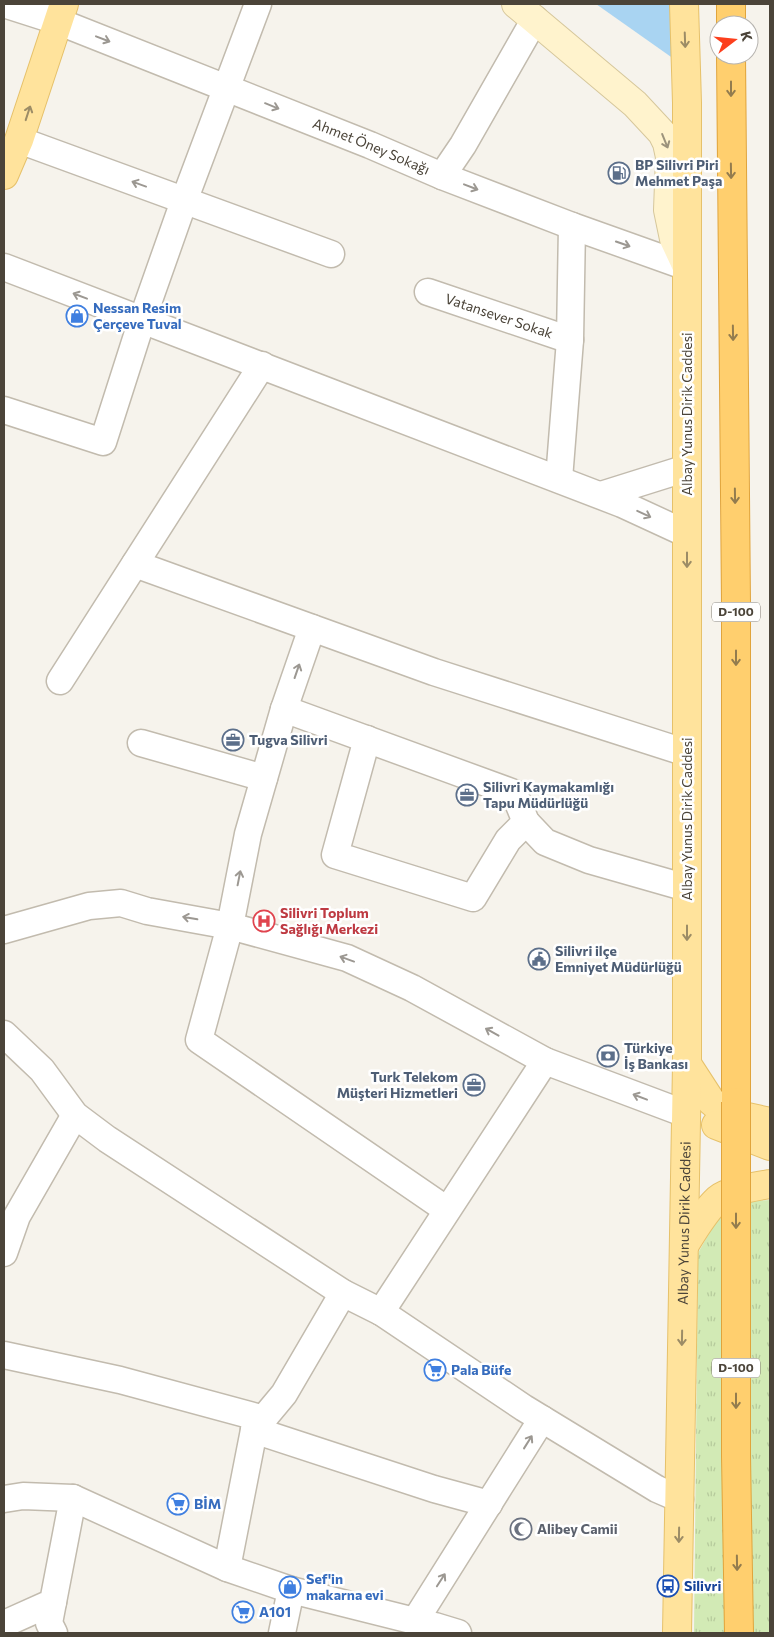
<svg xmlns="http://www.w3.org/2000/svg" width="774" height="1637" viewBox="0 0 774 1637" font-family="Commissioner,sans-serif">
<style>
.grass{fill:url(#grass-tufts)}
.water{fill:#a9d4f2}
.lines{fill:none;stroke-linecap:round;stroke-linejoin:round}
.street-casing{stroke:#c2bbae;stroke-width:29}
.secondary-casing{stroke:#d6c79b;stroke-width:30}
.primary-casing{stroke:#e6c16a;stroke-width:30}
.highway-casing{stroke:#e0a43c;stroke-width:30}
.street{stroke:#fff;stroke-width:26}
.secondary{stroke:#fff3cd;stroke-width:28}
.primary{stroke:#ffe39c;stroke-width:28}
.highway{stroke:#ffcf6e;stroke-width:28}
.highway-bridge-casing{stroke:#e0a43c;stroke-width:30;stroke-linecap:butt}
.highway-bridge{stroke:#ffcf6e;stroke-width:28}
.oneway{stroke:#9c9892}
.oneway2{stroke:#9c8c66}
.oneway3{stroke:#937c4e}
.oneway4{stroke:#9c937c}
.labels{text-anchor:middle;stroke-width:5;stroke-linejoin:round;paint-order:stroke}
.shield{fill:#fff;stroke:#817c74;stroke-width:1}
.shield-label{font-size:12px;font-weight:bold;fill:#4b4439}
.street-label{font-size:14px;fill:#4b4439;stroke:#fff}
.service-label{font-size:14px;font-weight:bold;fill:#4e5e75;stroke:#fff;text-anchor:start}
.shop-label{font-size:14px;font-weight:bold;fill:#366cbe;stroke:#fff;text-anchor:start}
.health-label{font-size:14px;font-weight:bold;fill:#be3a42;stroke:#fff;text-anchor:start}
.worship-label{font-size:14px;font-weight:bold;fill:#5b616d;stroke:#fff;text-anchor:start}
.transit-label{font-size:14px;font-weight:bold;fill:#164399;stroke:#fff;text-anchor:start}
</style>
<defs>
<pattern id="grass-tufts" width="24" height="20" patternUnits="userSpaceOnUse" patternTransform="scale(1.25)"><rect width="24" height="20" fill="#d2eab5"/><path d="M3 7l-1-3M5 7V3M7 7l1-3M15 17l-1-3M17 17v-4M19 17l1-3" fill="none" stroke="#b6ca9c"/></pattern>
</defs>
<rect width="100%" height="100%" fill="#f6f3ec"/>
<!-- grass -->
<path class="grass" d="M770 1200V1633H694L698 1253 720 1214 753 1201Z"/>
<!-- water -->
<path class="water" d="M596 4H671L674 59Z"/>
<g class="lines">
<!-- street casing -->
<g class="street-casing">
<g id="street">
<path id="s1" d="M4 4 57 21 370 145 442 176 572 226 687 267"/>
<path d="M19 140 331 254"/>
<path d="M442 176 463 145 535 19"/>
<path d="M4 267 622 504 687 534"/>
<path id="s2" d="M428 292 570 340"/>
<path d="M4 410 103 442 142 320 184 201 258 4"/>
<path d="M559 479 570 340 572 226"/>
<path d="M601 495 687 468"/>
<path d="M135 564 434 672 687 753"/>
<path d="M312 628 284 709 248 834 230 926 199 1040 447 1210"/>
<path d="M60 681 262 365"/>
<path d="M284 709 514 793 526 822 545 842 589 860 687 888"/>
<path d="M367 739 335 855 473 898 508 840 526 822"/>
<path d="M141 743 264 778"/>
<path d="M4 930 89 906 121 903 147 911 230 926 347 958 412 988 545 1061 686 1114"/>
<path d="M4 1034 42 1070 75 1115 107 1139 343 1293 381 1312 524 1408 657 1489 680 1499"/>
<path d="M4 1253 17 1216 75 1115"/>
<path d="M381 1312 545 1061"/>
<path d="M4 1355 120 1380 264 1419"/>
<path d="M254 1430 434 1489 489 1504"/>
<path d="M4 1499 23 1496 73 1498 227 1568 291 1590 435 1626 458 1633"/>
<path d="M227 1568 254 1430 284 1394 343 1293"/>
<path d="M53 1602 49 1623 54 1633"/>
<path d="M415 1621 542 1419"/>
<path d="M4 1624 53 1602 73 1498"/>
<path d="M282 1633 291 1590"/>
</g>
</g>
<!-- secondary casing -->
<g class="secondary-casing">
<path id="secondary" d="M516 4 635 104 662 133 667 143 670 157 668 210 674 239 687 267"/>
</g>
<!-- primary casing -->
<g class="primary-casing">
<g id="primary">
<path d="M4 175 19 140 64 4"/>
<path d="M687 1064 711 1101 724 1112 770 1122"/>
<path d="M716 1125 770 1146"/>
<path d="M684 1246C694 1230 704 1212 718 1199 727 1191 758 1186 770 1184"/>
<path id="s3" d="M677 1633 687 1064V103L684 4"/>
</g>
</g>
<!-- highway casing -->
<g class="highway-casing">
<g id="highway">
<path d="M731 4V25"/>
<path d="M731 55 736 604V1102"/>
</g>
</g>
<!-- street -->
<use href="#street" class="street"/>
<!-- secondary -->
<use href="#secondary" class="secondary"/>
<!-- primary -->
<use href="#primary" class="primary"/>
<!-- highway -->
<use href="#highway" class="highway"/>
<!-- highway-bridge casing -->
<g class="highway-bridge-casing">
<path id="highway-bridge" d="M736 1102V1456L739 1633"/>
</g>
<!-- highway-bridge -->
<use href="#highway-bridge" class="highway-bridge"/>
</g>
<!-- one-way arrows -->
<defs><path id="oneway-shaft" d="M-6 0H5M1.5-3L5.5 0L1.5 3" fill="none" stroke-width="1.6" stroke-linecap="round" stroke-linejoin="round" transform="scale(1.25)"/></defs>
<g class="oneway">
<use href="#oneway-shaft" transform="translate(103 39) rotate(21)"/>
<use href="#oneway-shaft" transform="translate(272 106) rotate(22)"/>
<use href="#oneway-shaft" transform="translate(139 184) rotate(-160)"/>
<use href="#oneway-shaft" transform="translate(471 187) rotate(21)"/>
<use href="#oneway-shaft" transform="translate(623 244) rotate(19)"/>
<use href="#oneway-shaft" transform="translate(80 296) rotate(-159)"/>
<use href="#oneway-shaft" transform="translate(644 514) rotate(25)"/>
<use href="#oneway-shaft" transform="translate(297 671) rotate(-71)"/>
<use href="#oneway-shaft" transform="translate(239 878) rotate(-79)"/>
<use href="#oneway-shaft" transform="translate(190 918) rotate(-170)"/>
<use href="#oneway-shaft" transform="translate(347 959) rotate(-160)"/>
<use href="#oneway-shaft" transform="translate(492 1032) rotate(-151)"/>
<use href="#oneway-shaft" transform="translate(640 1097) rotate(-159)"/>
<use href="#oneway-shaft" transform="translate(528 1442) rotate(-58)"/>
<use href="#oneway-shaft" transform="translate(441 1580) rotate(-57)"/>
</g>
<g class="oneway2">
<use href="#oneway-shaft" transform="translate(685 40) rotate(88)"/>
<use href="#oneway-shaft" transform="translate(28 113) rotate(-72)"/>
<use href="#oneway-shaft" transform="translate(687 560) rotate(90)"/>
<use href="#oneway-shaft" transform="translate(687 933) rotate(90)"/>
<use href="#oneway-shaft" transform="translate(682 1338) rotate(91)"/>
<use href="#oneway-shaft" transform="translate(679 1535) rotate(91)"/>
</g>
<g class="oneway3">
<use href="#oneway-shaft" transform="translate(731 89) rotate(90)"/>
<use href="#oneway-shaft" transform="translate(731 171) rotate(89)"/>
<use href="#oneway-shaft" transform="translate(733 333) rotate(89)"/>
<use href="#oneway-shaft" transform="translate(735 496) rotate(89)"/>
<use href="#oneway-shaft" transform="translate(736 658) rotate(90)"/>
<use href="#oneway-shaft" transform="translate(736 1221) rotate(90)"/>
<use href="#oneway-shaft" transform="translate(736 1401) rotate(90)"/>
<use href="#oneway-shaft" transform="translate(737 1563) rotate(89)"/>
</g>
<use class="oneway4" href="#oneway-shaft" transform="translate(665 141) rotate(68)"/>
<!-- icons -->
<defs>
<g id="fuel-ring" transform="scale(1.125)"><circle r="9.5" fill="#fff" stroke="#5c6f8a" stroke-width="1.5"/><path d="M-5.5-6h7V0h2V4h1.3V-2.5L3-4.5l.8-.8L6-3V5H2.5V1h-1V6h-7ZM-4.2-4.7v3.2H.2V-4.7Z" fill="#5c6f8a"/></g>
<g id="shop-ring" transform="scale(1.125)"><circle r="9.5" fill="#fff" stroke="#3f7fe0" stroke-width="1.5"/><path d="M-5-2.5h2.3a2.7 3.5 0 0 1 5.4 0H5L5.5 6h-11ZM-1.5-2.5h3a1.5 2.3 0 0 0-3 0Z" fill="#3f7fe0"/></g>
<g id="office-ring" transform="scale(1.125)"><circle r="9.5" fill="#fff" stroke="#5c6f8a" stroke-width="1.5"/><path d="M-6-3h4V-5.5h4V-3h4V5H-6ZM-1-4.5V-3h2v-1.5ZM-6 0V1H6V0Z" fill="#5c6f8a"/></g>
<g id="hospital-ring" transform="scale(1.125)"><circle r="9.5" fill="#fff" stroke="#e0444e" stroke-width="1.5"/><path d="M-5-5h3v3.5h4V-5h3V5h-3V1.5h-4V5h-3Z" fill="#e0444e"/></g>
<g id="civic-ring" transform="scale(1.125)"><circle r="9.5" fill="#fff" stroke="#5c6f8a" stroke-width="1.5"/><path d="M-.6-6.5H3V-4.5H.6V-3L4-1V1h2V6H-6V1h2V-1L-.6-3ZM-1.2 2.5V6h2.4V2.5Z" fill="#5c6f8a"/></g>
<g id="bank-ring" transform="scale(1.125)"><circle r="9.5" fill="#fff" stroke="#5c6f8a" stroke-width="1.5"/><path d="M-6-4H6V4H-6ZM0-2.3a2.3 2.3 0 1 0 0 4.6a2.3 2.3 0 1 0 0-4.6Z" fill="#5c6f8a"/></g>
<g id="supermarket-ring" transform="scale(1.125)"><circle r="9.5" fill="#fff" stroke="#3f7fe0" stroke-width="1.5"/><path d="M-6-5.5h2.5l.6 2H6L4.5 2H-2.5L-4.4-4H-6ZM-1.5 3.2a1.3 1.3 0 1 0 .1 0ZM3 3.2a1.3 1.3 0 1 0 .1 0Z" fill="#3f7fe0"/></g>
<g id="mosque-ring" transform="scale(1.125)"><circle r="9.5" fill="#fff" stroke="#6b7280" stroke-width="1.5"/><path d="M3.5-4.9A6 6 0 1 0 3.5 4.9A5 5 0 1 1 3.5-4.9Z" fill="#6b7280"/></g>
<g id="bus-ring" transform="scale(1.125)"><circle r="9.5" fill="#fff" stroke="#1a4fb4" stroke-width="1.5"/><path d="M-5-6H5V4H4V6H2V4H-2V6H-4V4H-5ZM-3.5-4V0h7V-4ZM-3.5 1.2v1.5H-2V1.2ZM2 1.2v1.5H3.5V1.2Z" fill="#1a4fb4"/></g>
</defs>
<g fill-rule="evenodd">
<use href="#fuel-ring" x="619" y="173"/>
<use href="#shop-ring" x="77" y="316"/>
<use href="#office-ring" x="233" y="740"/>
<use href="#office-ring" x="467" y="795"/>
<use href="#hospital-ring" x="264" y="921"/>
<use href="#civic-ring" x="539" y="959"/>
<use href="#bank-ring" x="608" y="1056"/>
<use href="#office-ring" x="474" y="1085"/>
<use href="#supermarket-ring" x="435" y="1370"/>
<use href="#supermarket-ring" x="178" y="1504"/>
<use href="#mosque-ring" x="521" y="1529"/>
<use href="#bus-ring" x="668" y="1586"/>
<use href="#shop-ring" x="290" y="1587"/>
<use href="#supermarket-ring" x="243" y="1612"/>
</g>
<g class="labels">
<!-- shield labels -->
<g class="shield">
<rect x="712" y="602.5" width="48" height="19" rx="4"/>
<rect x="712" y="1358.5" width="48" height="19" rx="4"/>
</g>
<g class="shield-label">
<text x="736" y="616">D-100</text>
<text x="736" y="1372">D-100</text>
</g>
<!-- street labels -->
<g class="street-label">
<text dy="5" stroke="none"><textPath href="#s1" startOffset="394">Ahmet Öney Sokağı</textPath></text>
<text dy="5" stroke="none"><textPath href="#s2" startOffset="75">Vatansever Sokak</textPath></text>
<text transform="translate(687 414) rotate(-90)" y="5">Albay Yunus Dirik Caddesi</text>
<text transform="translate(687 819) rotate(-90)" y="5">Albay Yunus Dirik Caddesi</text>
<text dy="5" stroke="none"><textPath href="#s3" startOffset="410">Albay Yunus Dirik Caddesi</textPath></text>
</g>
<!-- service labels -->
<g class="service-label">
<text x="635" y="170">BP Silivri Piri<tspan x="635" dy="16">Mehmet Paşa</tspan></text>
<text x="249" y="745">Tugva Silivri</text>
<text x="483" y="792">Silivri Kaymakamlığı<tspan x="483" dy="16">Tapu Müdürlüğü</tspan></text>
<text x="555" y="956">Silivri ilçe<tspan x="555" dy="16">Emniyet Müdürlüğü</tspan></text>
<text x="624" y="1053">Türkiye<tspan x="624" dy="16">İş Bankası</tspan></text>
<text x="458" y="1082" text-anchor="end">Turk Telekom<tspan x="458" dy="16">Müşteri Hizmetleri</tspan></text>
</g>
<!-- shop labels -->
<g class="shop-label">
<text x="93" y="313">Nessan Resim<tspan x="93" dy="16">Çerçeve Tuval</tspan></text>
<text x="451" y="1375">Pala Büfe</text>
<text x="194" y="1509">BİM</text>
<text x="306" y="1584">Sef'in<tspan x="306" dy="16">makarna evi</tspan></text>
<text x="259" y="1617">A101</text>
</g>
<!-- health labels -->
<g class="health-label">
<text x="280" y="918">Silivri Toplum<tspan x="280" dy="16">Sağlığı Merkezi</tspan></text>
</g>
<!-- worship labels -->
<g class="worship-label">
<text x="537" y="1534">Alibey Camii</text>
</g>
<!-- transit labels -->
<g class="transit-label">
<text x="684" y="1591">Silivri</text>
</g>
</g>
<!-- border -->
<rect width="774" height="1637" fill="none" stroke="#4b4439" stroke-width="10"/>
<!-- north arrow -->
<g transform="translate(734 40) rotate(74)"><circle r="24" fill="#ffffff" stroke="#b7b4b0"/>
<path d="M0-4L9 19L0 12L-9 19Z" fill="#fc3f1d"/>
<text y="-8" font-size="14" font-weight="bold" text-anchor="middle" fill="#4b4439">K</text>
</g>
</svg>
